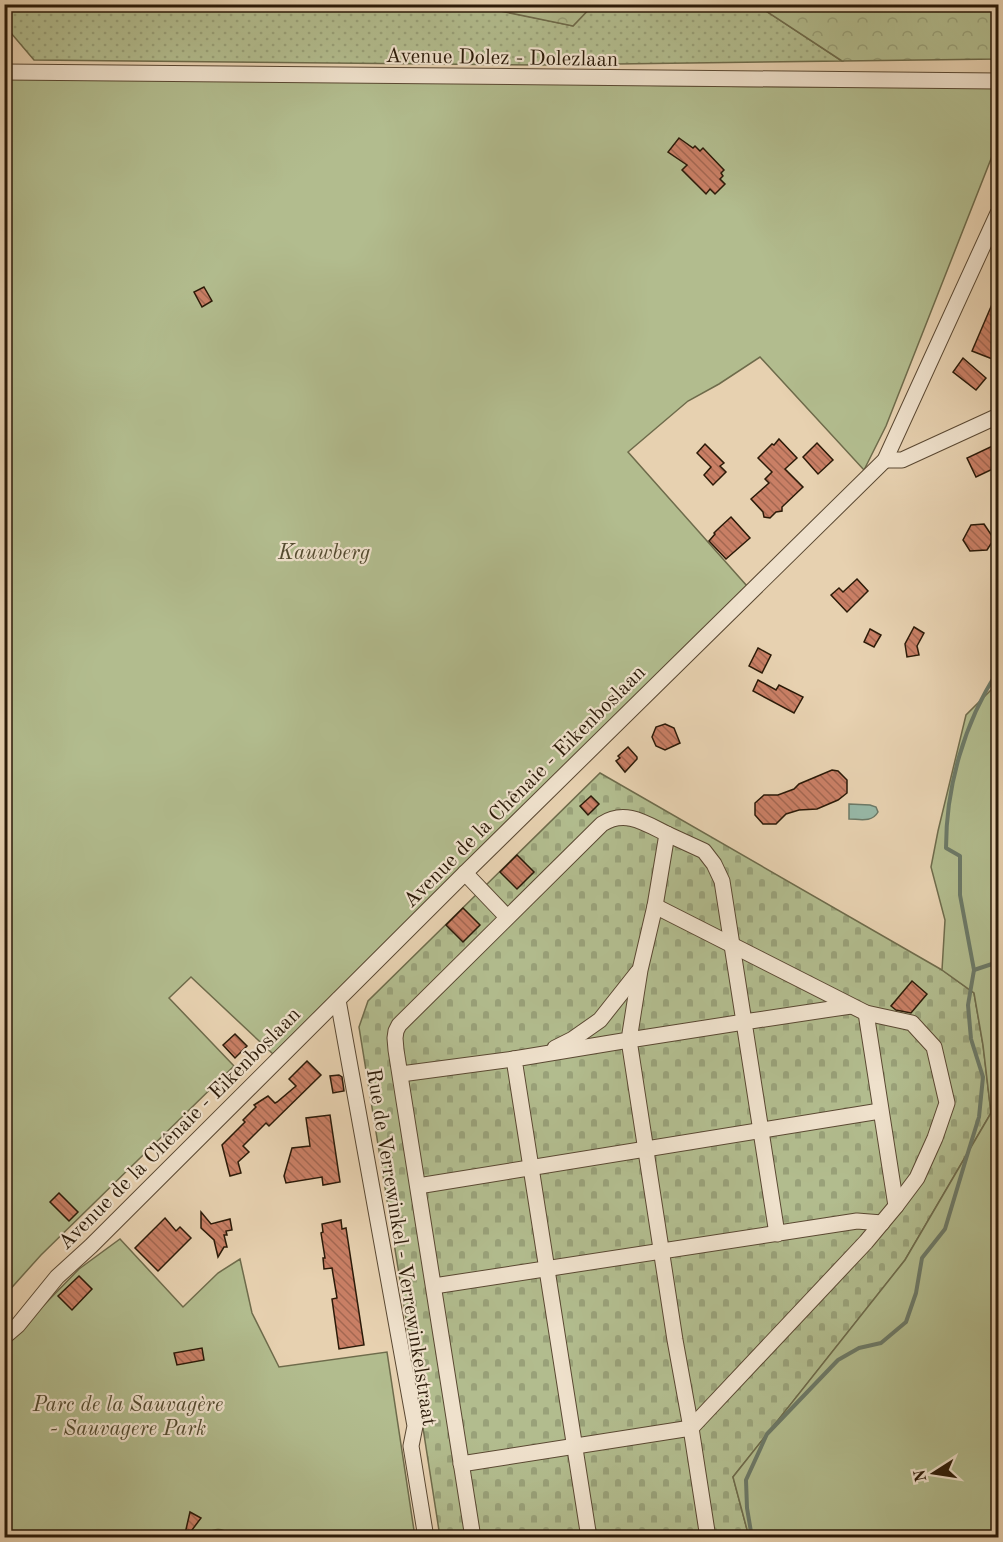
<svg xmlns="http://www.w3.org/2000/svg" width="1003" height="1542" viewBox="0 0 1003 1542" font-family="'Old Standard TT',serif">
<style>
.grass{fill:url(#grass-dots);stroke:#6e6b4b;stroke-width:1.5}
.forest{fill:url(#forest-crowns);stroke:#6e6b4b;stroke-width:1.5}
.cemetery{fill:url(#cemetery-stones);stroke:#6e6b4b;stroke-width:1.5}
.park{fill:#b2bc8e;stroke:#6e6b4b;stroke-width:1.5}
.water{fill:#97b8a7;stroke:#6c7967;stroke-width:1.5}
.lines{fill:none;stroke-linecap:round;stroke-linejoin:round}
.stream{stroke:#6c7967;stroke-width:4}
.building{fill:url(#building-back-hatch);stroke:#2b1a08;stroke-width:1.5}
.minor-casing{stroke:#5a4832;stroke-width:17}
.minor{stroke:#efe1cc;stroke-width:15}
.labels{text-anchor:middle;stroke-width:4.5;stroke-linejoin:round;paint-order:stroke}
.street-label{font-size:21px;fill:#2b1a08;stroke:#efe1cc}
.park-label{font-size:21px;font-style:italic;fill:#544b30;stroke:#efe1cc}
</style>
<defs>
<pattern id="grass-dots" width="8" height="8" patternUnits="userSpaceOnUse" patternTransform="scale(1.5)"><rect width="8" height="8" fill="#b2bc8e"/><path d="M2 2h.1M6 6h.1" fill="none" stroke="#99a179" stroke-width="1.8" stroke-linecap="round"/></pattern>
<pattern id="forest-crowns" width="20" height="18" patternUnits="userSpaceOnUse" patternTransform="scale(1.5)"><rect width="20" height="18" fill="#b2bc8e"/><path d="M2 6a3 3 0 1 1 6 0M12 15a3 3 0 1 1 6 0" fill="none" stroke="#99a179"/></pattern>
<pattern id="cemetery-stones" width="16" height="16" patternUnits="userSpaceOnUse" patternTransform="scale(1.5)"><rect width="16" height="16" fill="#b2bc8e"/><path d="M2 7V4a2 2 0 0 1 4 0v3zM10 15v-3a2 2 0 0 1 4 0v3z" fill="#99a179"/></pattern>
<pattern id="building-back-hatch" width="6" height="6" patternUnits="userSpaceOnUse" patternTransform="scale(1.5)"><rect width="6" height="6" fill="#c97f65"/><path d="M-1 5l2 2M0 0l6 6M5-1l2 2" fill="none" stroke="#a36751"/></pattern>
</defs>
<rect width="100%" height="100%" fill="#e7d1b0"/>
<filter id="stains"><feTurbulence type="fractalNoise" baseFrequency=".00333" numOctaves="4"/><feColorMatrix values="0 0 0 0 .2 0 0 0 0 .09 0 0 0 0 .02 0 0 0 .5 -.17"/></filter>
<radialGradient id="worn" r=".72"><stop offset=".6" stop-color="#630" stop-opacity="0"/><stop offset="1" stop-color="#630" stop-opacity=".3"/></radialGradient>
<!-- grass -->
<path class="grass" d="M471 4 573 26 593 5H757L842 61 541 65 34 60 5 26 4 5Z"/>
<!-- forest -->
<g class="forest">
<path d="M471 5H593L573 26Z"/>
<path d="M757 5H992L998 12V59L842 61Z"/>
</g>
<!-- cemetery -->
<path class="cemetery" d="M600 773 942 970 974 993 983 1045 991 1113 905 1260 733 1477 749 1537H440L399 1274 359 1027 368 1001Z"/>
<!-- park -->
<g class="park">
<path d="M5 79C98 79 191 78 284 80 522 83 760 89 998 86V141L886 426 864 470 760 357 719 384 688 401 628 452 747 586 273 1054 191 977 169 998 234 1066 41 1255 5 1295Z"/>
<path d="M998 683V1537H749L733 1477 905 1260 991 1113 983 1045 974 993 942 970 945 920 931 867 938 831 966 715Z"/>
<path d="M120 1239 183 1307 218 1273 240 1259 252 1313 279 1367 387 1352 415 1537 231 1538V1535C216 1523 210 1534 195 1538L5 1537 4 1346 79 1269Z"/>
</g>
<!-- water -->
<path class="water" d="M849 804 870 805 876 807 878 812C872 823 859 819 849 819Z"/>
<g class="lines">
<!-- stream -->
<g class="stream">
<path d="M974 970 995 963 998 959"/>
<path d="M752 1538 747 1508 746 1480 767 1434 838 1360 859 1348 881 1343 906 1322 916 1293 922 1258 945 1229 966 1159 979 1117 983 1077 971 1039 968 1005 974 970 960 895V856L946 848C946 787 964 723 998 671"/>
</g>
</g>
<!-- building -->
<g class="building">
<path d="M679 138 693 148 695 146 700 151 703 148 724 170 721 173 723 176 720 179 725 184 715 194 710 189 706 194 682 170 687 165 668 152Z"/>
<path d="M204 287 212 301 202 307 194 292Z"/>
<path d="M999 288V323L995 333 999 335V353L995 360 972 351Z"/>
<path d="M963 358 986 378 976 390 953 372Z"/>
<path d="M779 439 797 458 785 469 803 487 782 507V511L776 512 770 518 764 517 763 512 751 499 769 483 765 479 772 472 758 458 772 444 774 445Z"/>
<path d="M817 443 833 460 818 474 803 457Z"/>
<path d="M999 443V466L976 477 967 458Z"/>
<path d="M705 444 724 463 720 466 726 472 713 485 704 475 711 467 697 453Z"/>
<path d="M731 517 750 538 726 559 709 541 715 534 714 533 718 529Z"/>
<path d="M984 524 994 539 987 550 970 551 963 540 971 525Z"/>
<path d="M857 579 868 591 847 612 831 595 839 588 843 592Z"/>
<path d="M914 627 924 633 917 646 919 655 907 657 905 644Z"/>
<path d="M870 629 881 635 874 647 864 642Z"/>
<path d="M758 648 771 655 762 673 749 666Z"/>
<path d="M758 680 776 690 779 685 803 697 794 713 753 691Z"/>
<path d="M665 724 674 728 680 743 665 750 656 746 652 737 656 727Z"/>
<path d="M628 747 637 757V759L625 772 616 761 620 758 618 756Z"/>
<path d="M832 770 838 771 847 780V793L838 800 817 809 799 810 786 814 776 824H763L755 815V803L764 795H778L794 789 799 784Z"/>
<path d="M591 796 599 804 588 815 580 806Z"/>
<path d="M517 855 534 872 517 889 500 872Z"/>
<path d="M463 908 480 925 463 942 446 925Z"/>
<path d="M912 981 927 994 911 1013 896 1010 891 1006Z"/>
<path d="M235 1034 247 1046 235 1058 223 1045Z"/>
<path d="M307 1061 321 1075 269 1126 266 1123 243 1146 249 1152 238 1162 241 1173 230 1176 222 1145 245 1122 243 1120 256 1107 254 1105 268 1096 275 1103 277 1102 296 1086 289 1079Z"/>
<path d="M339 1075 342 1077 344 1091 333 1093 330 1076Z"/>
<path d="M330 1115 340 1182 323 1185 322 1177 286 1183 284 1176 292 1148 310 1146 306 1118Z"/>
<path d="M59 1193 78 1212 69 1221 50 1202Z"/>
<path d="M201 1212 211 1224 230 1219 232 1230 226 1231 227 1235H224L227 1247H224L218 1257 214 1240 201 1228Z"/>
<path d="M165 1218 176 1231 180 1227 191 1238 158 1271 135 1248Z"/>
<path d="M341 1220 342 1229 346 1228 364 1345 339 1349 332 1299 337 1298 332 1268 324 1269 323 1258H325L321 1233 323 1232 322 1224Z"/>
<path d="M79 1276 92 1289 72 1310 58 1296Z"/>
<path d="M202 1348 204 1360 177 1365 174 1353Z"/>
<path d="M190 1512 201 1518 186 1538H184Z"/>
</g>
<g class="lines">
<!-- minor casing -->
<g class="minor-casing">
<g id="minor">
<path d="M4 72 998 81"/>
<path d="M885 460H902L998 416"/>
<path d="M667 834 704 851 714 864 722 881 744 1022 629 1040 675 1340 691 1428 708 1538"/>
<path d="M465 873 507 917"/>
<path d="M338 1000 415 1426 411 1446 426 1538"/>
<path d="M866 1013 912 1023 934 1047 947 1103 935 1138 917 1178 896 1206"/>
<path d="M555 1048 573 1039 600 1020 638 972"/>
<path d="M401 1074 514 1059"/>
<path d="M418 1186 880 1111"/>
<path d="M777 1234 744 1022 851 1006"/>
<path d="M434 1286 857 1221 882 1223"/>
<path d="M4 1337 18 1325 57 1277 91 1246 465 873 885 460 998 213"/>
<path d="M461 1464 691 1428 866 1242 896 1206 866 1013 655 906"/>
<path d="M473 1538 396 1050 395 1038 396 1031 399 1025 602 824C625 809 645 823 667 834L655 906 640 970 629 1040 514 1059 589 1538"/>
</g>
</g>
<!-- minor -->
<use href="#minor" class="minor"/>
</g>
<g class="labels">
<!-- street labels -->
<g class="street-label">
<text transform="translate(502 57) rotate(1)" y="7">Avenue Dolez - Dolezlaan</text>
<text transform="translate(524 786) rotate(-45)" y="7">Avenue de la Chênaie - Eikenboslaan</text>
<text transform="translate(179 1128) rotate(-45)" y="7">Avenue de la Chênaie - Eikenboslaan</text>
<text transform="translate(402 1247) rotate(81)" y="7">Rue de Verrewinkel - Verrewinkelstraat</text>
</g>
<!-- park labels -->
<g class="park-label">
<text x="324" y="559">Kauwberg</text>
<text x="128" y="1411">Parc de la Sauvagère<tspan x="128" dy="24">- Sauvagere Park</tspan></text>
</g>
</g>
<!-- margin -->
<rect width="1003" height="1542" fill="none" stroke="#e7d1b0" stroke-width="24"/>
<rect x="6" y="6" width="991" height="1530" fill="none" stroke="#2b1a08" stroke-width="3"/>
<rect x="12" y="12" width="979" height="1518" fill="none" stroke="#2b1a08" stroke-width="1.5"/>
<!-- north arrow -->
<g transform="translate(934 1473) rotate(258)" stroke="#efe1cc" stroke-width="4.5" paint-order="stroke">
<path d="M0-4.5L10 22L0 15L-10 22Z" fill="#2b1a08"/>
<text y="-9" font-size="16" font-weight="bold" text-anchor="middle" fill="#2b1a08">N</text>
</g>
<rect width="100%" height="100%" filter="url(#stains)"/>
<rect width="100%" height="100%" fill="url(#worn)"/>
</svg>
